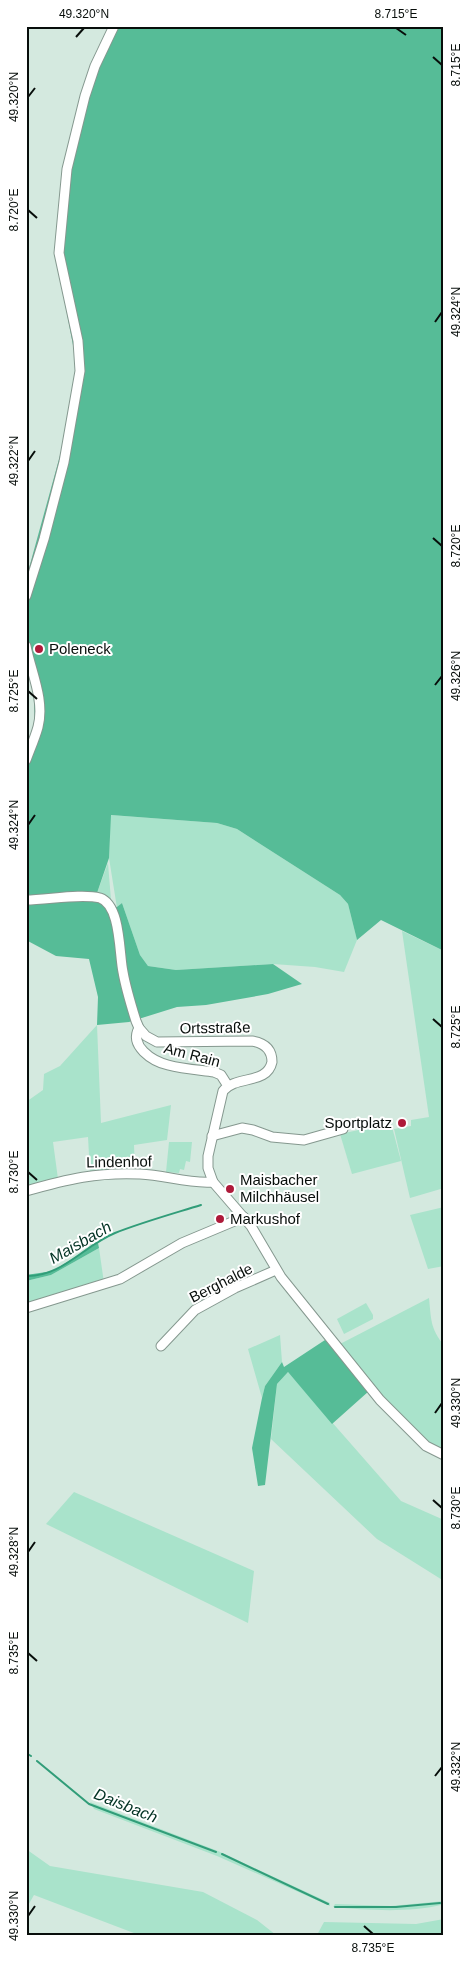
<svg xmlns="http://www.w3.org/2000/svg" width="470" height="1961" viewBox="0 0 470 1961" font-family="Arial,sans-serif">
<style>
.green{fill:#a9e3cb}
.forest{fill:#56bc97}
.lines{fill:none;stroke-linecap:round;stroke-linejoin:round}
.stream{stroke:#319d79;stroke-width:2}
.minor-casing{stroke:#85988f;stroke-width:11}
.minor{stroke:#fff;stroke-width:9}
.ticks{fill:none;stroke:#080e0b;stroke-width:2}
.poi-dot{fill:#ae1a3a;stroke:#fff;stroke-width:2}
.labels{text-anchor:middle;stroke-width:4;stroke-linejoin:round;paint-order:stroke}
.poi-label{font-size:15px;fill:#080e0b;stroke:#fff;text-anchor:start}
.street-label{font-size:15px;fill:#080e0b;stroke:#fff}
.water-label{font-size:16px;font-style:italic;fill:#023223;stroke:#fff}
.neatline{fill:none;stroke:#080e0b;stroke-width:2}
.ticks-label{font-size:12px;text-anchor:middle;fill:#080e0b}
</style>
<rect width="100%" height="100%" fill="#d4e9df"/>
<!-- green -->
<g class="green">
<path d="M110 815 217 823 237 829 340 895 348 904 357 940 344 972 315 967 273 964 176 970 148 966 140 955 122 903 117 908 109 858Z"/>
<path d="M108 863 111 900 97 893Z"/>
<path d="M402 931 444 951V1188L410 1198 394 1129 411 1126V1120L429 1117Z"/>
<path d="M97 1025 101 1123 171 1105 167 1140 134 1145 135 1172 90 1173 88 1137 53 1142 58 1179 26 1188V1102L43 1090 44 1074 60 1066Z"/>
<path d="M391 1123 401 1161 352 1174 340 1134Z"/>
<path d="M169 1142H192L190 1162 186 1161 184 1170 180 1169 179 1173 166 1172Z"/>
<path d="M444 1207V1266L428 1269 410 1215Z"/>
<path d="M99 1248 104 1283 26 1305V1281L51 1275Z"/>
<path d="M429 1298C431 1317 430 1329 444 1345V1452L425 1442 381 1396 340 1344Z"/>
<path d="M366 1303 373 1315V1319L344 1334 337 1319Z"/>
<path d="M280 1335 282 1362 265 1386 262 1398 248 1349Z"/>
<path d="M288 1372 401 1501 444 1520V1581L377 1539 271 1439 277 1384Z"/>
<path d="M74 1492 254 1571 248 1623 46 1524Z"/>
<path d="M90 1802 218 1851 330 1903V1906L217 1856 94 1809Z"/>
<path d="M26 1849 50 1866 203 1892 257 1920 276 1935H139L34 1895 26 1909Z"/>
<path d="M444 1901V1916L441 1905C408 1913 366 1910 333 1907L335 1904 391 1906Z"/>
<path d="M444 1919V1935H317L324 1922 416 1924Z"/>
</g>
<!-- forest -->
<g class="forest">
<path d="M111 26H444V951L381 920 357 940 348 904 340 895 237 829 217 823 111 815 109 858 97 893 104 905 117 907 122 903 140 955 148 966 176 970 273 964 302 984 268 994 206 1005 177 1007 129 1022 97 1025 98 997 89 959 56 956 26 940V750L35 724 33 682 26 664V579L64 441 77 366 55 251 63 165 85 86Z"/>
<path d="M98 1243 99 1248 51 1275 26 1281V1275L53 1271Z"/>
<path d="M325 1340 369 1391 332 1424 288 1372 277 1384 265 1485 258 1486 252 1448 262 1398 265 1386 282 1362 284 1367Z"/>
</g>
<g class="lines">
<!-- stream -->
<g class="stream">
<path d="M26 1276C62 1277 83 1246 115 1233 143 1222 172 1214 201 1205"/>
<path d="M26 1753 31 1756"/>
<path d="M37 1761 89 1804 216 1852"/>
<path d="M222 1854 328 1904"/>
<path d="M335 1907H396L440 1903"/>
</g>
<!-- minor casing -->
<g class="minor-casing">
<g id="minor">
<path d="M26 596 44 539 64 462 80 371 78 341 59 253 67 169 85 96 95 66 114 26"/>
<path d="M26 646C31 672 45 700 38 727 35 738 30 749 26 760"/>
<path d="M26 900C47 900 81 893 100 898 121 905 119 954 123 972 126 989 131 1005 136 1021L139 1028 146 1036 157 1042 252 1041C264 1043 272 1049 272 1062 267 1085 236 1075 223 1091L208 1156V1168L213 1182 251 1226 281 1277 380 1400 426 1446 444 1455"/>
<path d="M139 1028C129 1046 152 1061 168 1065 183 1069 199 1070 214 1072L221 1075 228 1086"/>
<path d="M212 1136 242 1128 253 1130 272 1137 304 1140 343 1129"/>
<path d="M26 1191C68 1179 97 1172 140 1174 166 1175 187 1184 213 1182"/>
<path d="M26 1308 120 1279 182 1243 244 1217"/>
<path d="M161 1346 195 1310 235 1288 276 1270"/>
</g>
</g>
<!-- minor -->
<use href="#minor" class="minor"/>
</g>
<!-- ticks -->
<path class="ticks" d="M396 28 406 35M76 37 84 28M433 57 442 65M28 97 35 88M28 210 37 218M435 322 442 312M28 461 35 451M433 538 442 546M435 685 442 676M28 691 37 699M28 825 35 815M433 1019 442 1027M28 1172 37 1180M435 1413 442 1403M433 1500 442 1508M28 1552 35 1542M28 1653 37 1661M435 1776 442 1767M28 1916 35 1906M364 1926 373 1934"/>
<!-- markers -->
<g class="poi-dot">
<circle cx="39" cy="649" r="5"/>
<circle cx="402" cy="1123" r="5"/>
<circle cx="230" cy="1189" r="5"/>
<circle cx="220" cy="1219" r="5"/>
</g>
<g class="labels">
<!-- poi labels -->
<g class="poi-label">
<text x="49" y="654">Poleneck</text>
<text x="392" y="1128" text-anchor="end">Sportplatz</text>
<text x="240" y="1185">Maisbacher<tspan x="240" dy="17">Milchhäusel</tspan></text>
<text x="230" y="1224">Markushof</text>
</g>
<!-- street labels -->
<g class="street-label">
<text transform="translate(215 1028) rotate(-1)" y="5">Ortsstraße</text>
<text transform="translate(192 1055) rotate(15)" y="5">Am Rain</text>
<text transform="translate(119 1162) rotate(-1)" y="5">Lindenhof</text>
<text transform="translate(221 1283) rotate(-27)" y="5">Berghalde</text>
</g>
<!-- water labels -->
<g class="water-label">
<text transform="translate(80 1242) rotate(-30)" y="6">Maisbach</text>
<text transform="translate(126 1805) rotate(22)" y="6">Daisbach</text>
</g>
</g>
<!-- border -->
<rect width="470" height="1961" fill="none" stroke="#ffffff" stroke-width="55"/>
<rect x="28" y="28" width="414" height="1906" class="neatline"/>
<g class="ticks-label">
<text x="84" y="18">49.320°N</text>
<text x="396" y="18">8.715°E</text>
<text transform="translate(456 65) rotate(-90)" y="4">8.715°E</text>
<text transform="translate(14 97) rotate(-90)" y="4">49.320°N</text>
<text transform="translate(14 210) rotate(-90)" y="4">8.720°E</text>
<text transform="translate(456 312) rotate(-90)" y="4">49.324°N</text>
<text transform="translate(14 461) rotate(-90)" y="4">49.322°N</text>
<text transform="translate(456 546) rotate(-90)" y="4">8.720°E</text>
<text transform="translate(456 676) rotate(-90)" y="4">49.326°N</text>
<text transform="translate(14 691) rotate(-90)" y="4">8.725°E</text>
<text transform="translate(14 825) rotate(-90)" y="4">49.324°N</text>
<text transform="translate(456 1027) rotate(-90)" y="4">8.725°E</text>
<text transform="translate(14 1172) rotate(-90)" y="4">8.730°E</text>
<text transform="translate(456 1403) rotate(-90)" y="4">49.330°N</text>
<text transform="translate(456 1508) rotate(-90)" y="4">8.730°E</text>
<text transform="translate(14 1552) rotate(-90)" y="4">49.328°N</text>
<text transform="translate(14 1653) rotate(-90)" y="4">8.735°E</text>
<text transform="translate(456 1767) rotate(-90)" y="4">49.332°N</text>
<text transform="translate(14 1916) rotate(-90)" y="4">49.330°N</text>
<text x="373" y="1952">8.735°E</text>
</g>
</svg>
